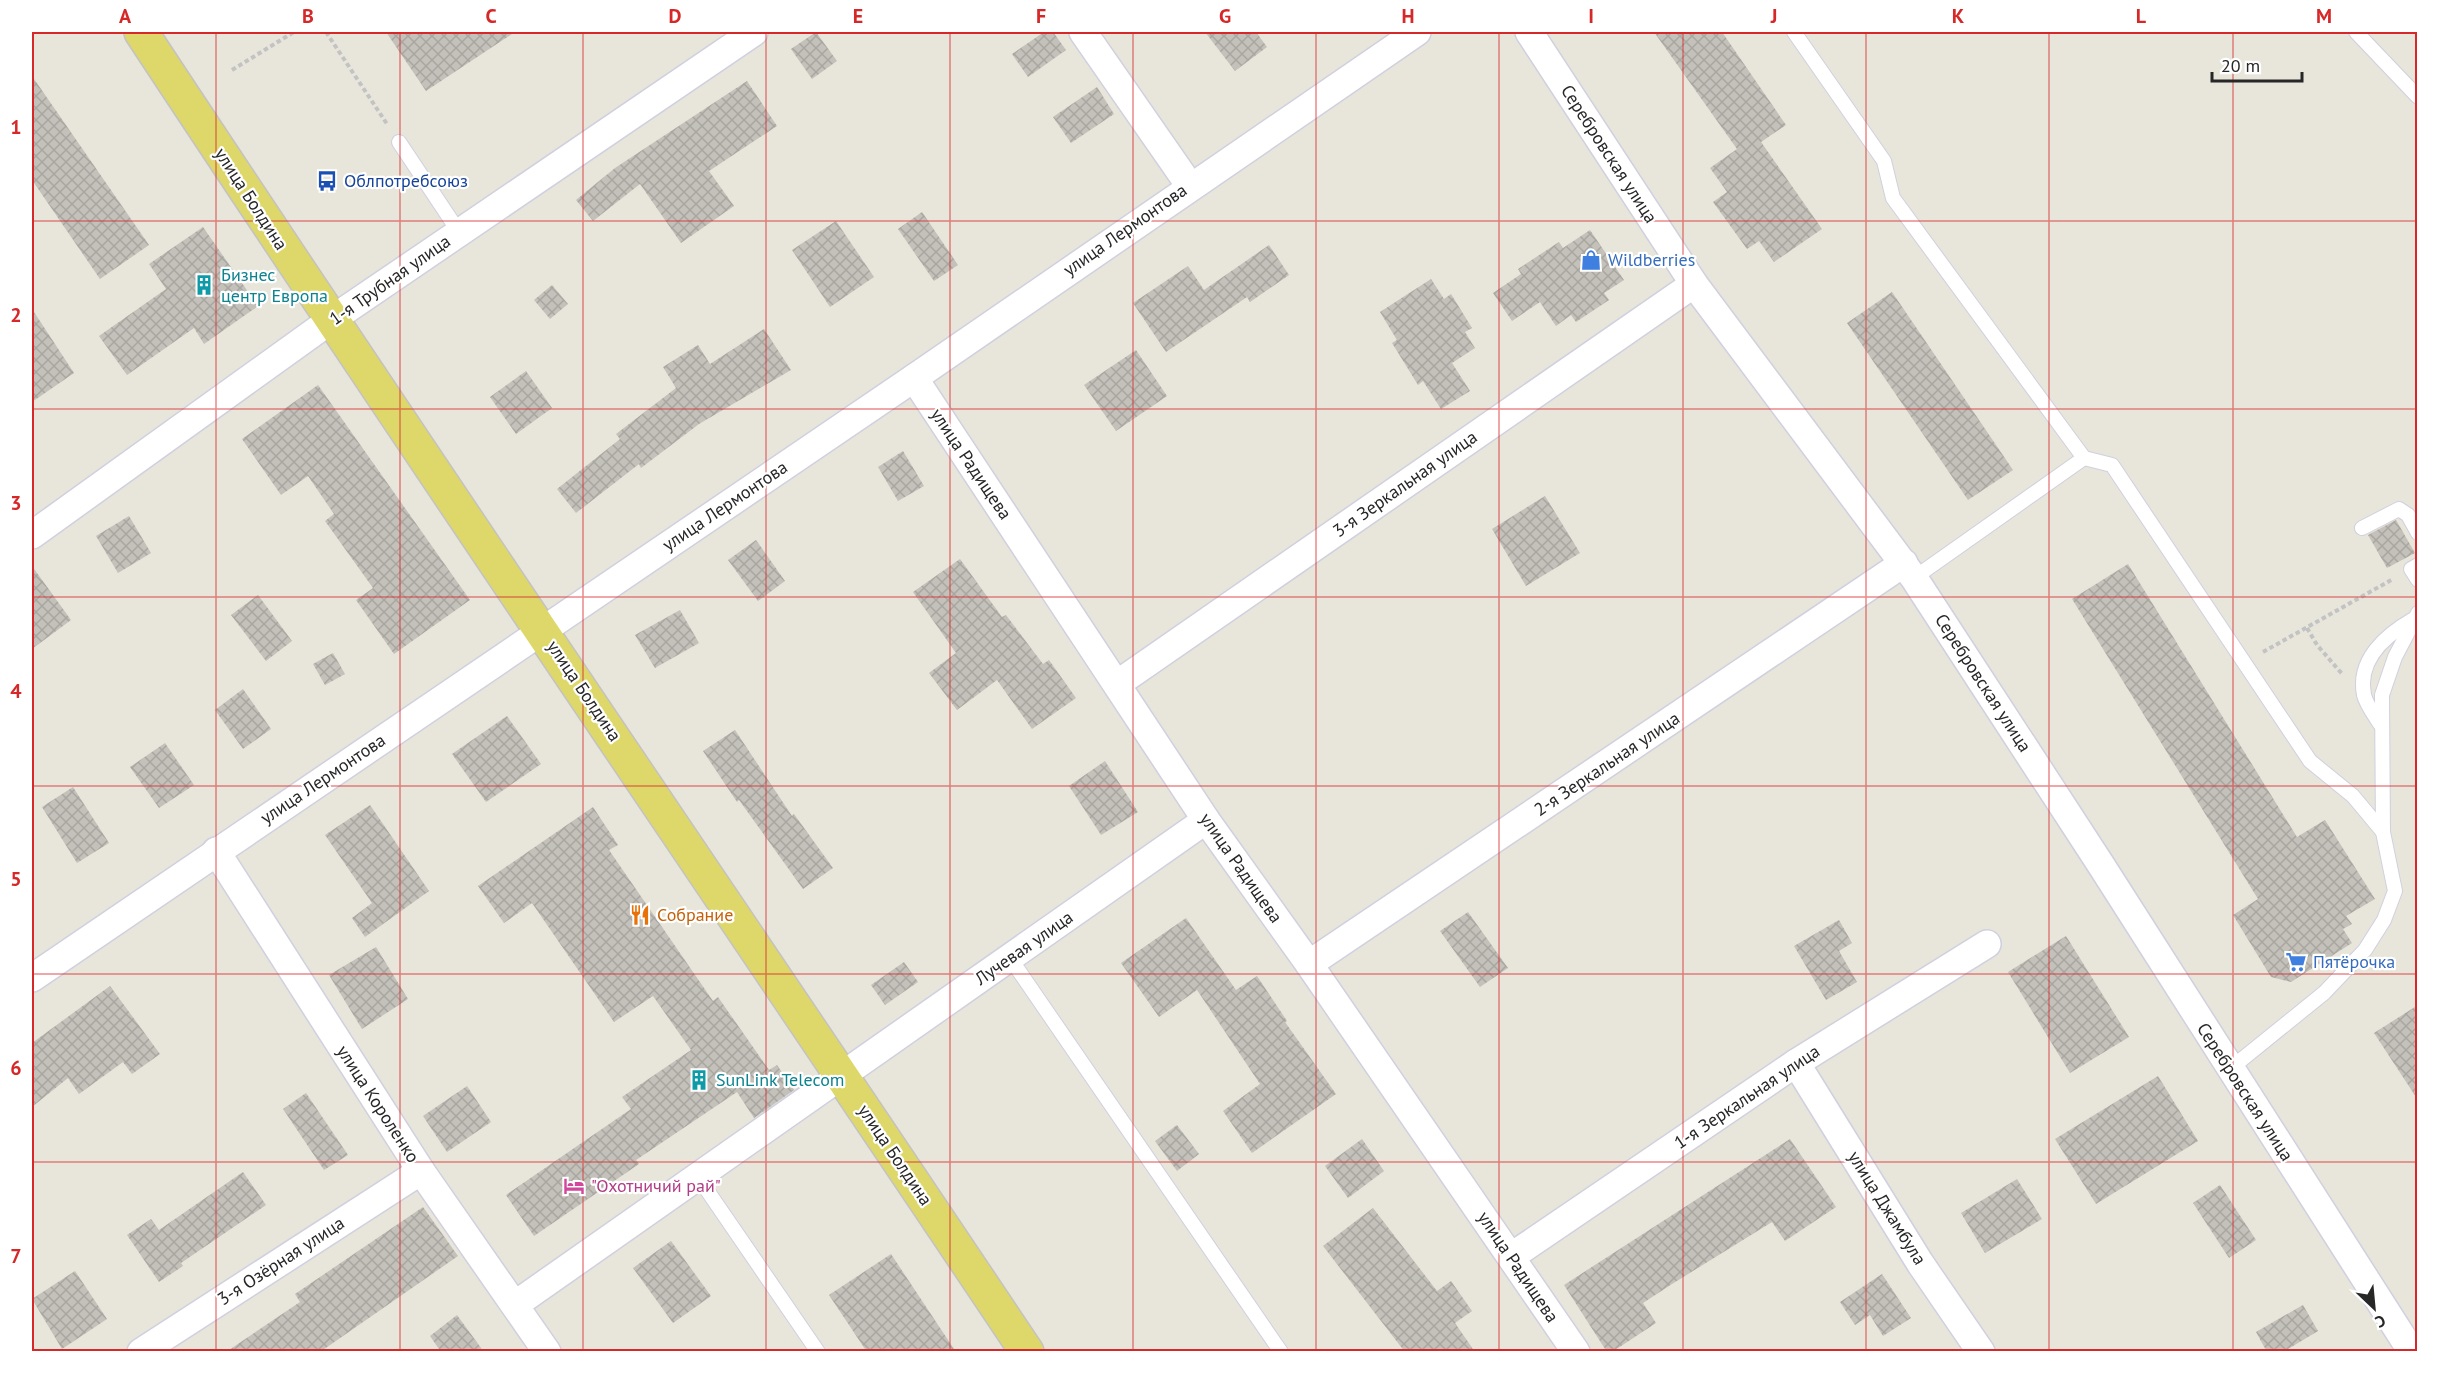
<svg xmlns="http://www.w3.org/2000/svg" width="2449" height="1383" viewBox="0 0 2449 1383" font-family="'PT Sans',sans-serif">
<style>
.building{fill:url(#building-cross-hatch)}
.lines{fill:none;stroke-linecap:round;stroke-linejoin:round}
.lane-casing{stroke:#d0d0df;stroke-width:16}
.street-casing{stroke:#d0d0df;stroke-width:30}
.primary-casing{stroke:#c3c3c3;stroke-width:36}
.path{stroke:#c3c3c3;stroke-width:4;stroke-dasharray:4.5 3;stroke-linecap:butt}
.lane{stroke:#fff;stroke-width:14}
.street{stroke:#fff;stroke-width:27}
.primary{stroke:#ded76a;stroke-width:33}
.grid{fill:none;stroke:#d62828;stroke-width:1.5;stroke-opacity:0.55}
.labels{text-anchor:middle;stroke-width:4.5;stroke-linejoin:round;paint-order:stroke}
.street-label{font-size:18px;fill:#272727;stroke:#fff}
.transit-label{font-size:18px;fill:#164399;stroke:#fff;text-anchor:start}
.shop-label{font-size:18px;fill:#366cbe;stroke:#fff;text-anchor:start}
.culture-label{font-size:18px;fill:#0d838f;stroke:#fff;text-anchor:start}
.food-label{font-size:18px;fill:#c56008;stroke:#fff;text-anchor:start}
.hotel-label{font-size:18px;fill:#b23c85;stroke:#fff;text-anchor:start}
.neatline{fill:none;stroke:#d62828;stroke-width:2}
.grid-label{font-size:20px;text-anchor:middle;font-weight:bold;fill:#d62828}
</style>
<defs>
<pattern id="building-cross-hatch" width="8" height="8" patternUnits="userSpaceOnUse" patternTransform="scale(1.5)"><rect width="8" height="8" fill="#c4c1ba"/><path d="M0 0l8 8M0 8l8-8" fill="none" stroke="#a8a6a0"/></pattern>
</defs>
<rect width="100%" height="100%" fill="#e8e5db"/>
<!-- building -->
<g class="building">
<path d="M386 32H515L426 91Z"/>
<path d="M816 32 837 61 812 79 791 49Z"/>
<path d="M1044 32H1053L1066 50 1028 77 1012 54Z"/>
<path d="M1205 32H1256L1267 47 1235 71Z"/>
<path d="M1654 32H1722L1786 125 1761 142 1822 229 1774 262 1759 241 1747 249 1713 202 1727 192 1710 168 1737 149Z"/>
<path d="M32 76 149 245 100 279 32 180Z"/>
<path d="M747 81 777 126 709 171 734 206 681 243 640 184 593 221 576 200 615 168Z"/>
<path d="M1097 87 1114 114 1071 143 1053 117Z"/>
<path d="M922 212 958 265 934 281 898 229Z"/>
<path d="M836 221 874 277 830 307 792 250Z"/>
<path d="M203 227 258 306 204 344 194 328 127 375 99 336 166 289 149 264Z"/>
<path d="M1590 230 1624 280 1604 293 1609 300 1576 322 1571 315 1556 326 1540 302 1512 321 1493 293 1521 274 1518 269 1559 242 1563 248Z"/>
<path d="M1269 245 1289 275 1250 302 1247 297 1166 352 1133 303 1188 266 1204 290Z"/>
<path d="M1431 279 1444 299 1451 294 1472 328 1465 332 1475 348 1452 363 1470 391 1441 409 1423 381 1418 385 1392 343 1397 340 1380 312Z"/>
<path d="M552 285 568 304 550 319 534 300Z"/>
<path d="M1892 292 2013 470 1968 500 1847 323Z"/>
<path d="M32 309 74 373 32 402Z"/>
<path d="M764 329 791 370 699 424 641 468 639 464 576 513 557 489 620 439 616 434 676 388 663 367 698 345 710 364Z"/>
<path d="M1136 350 1167 396 1116 431 1084 385Z"/>
<path d="M526 371 552 408 516 434 490 397Z"/>
<path d="M318 385 470 600 394 654 356 600 373 588 325 521 334 514 308 476 281 495 242 439Z"/>
<path d="M903 451 924 486 898 501 878 467Z"/>
<path d="M1545 496 1580 553 1526 586 1492 529Z"/>
<path d="M129 516 151 553 118 573 96 536Z"/>
<path d="M2396 520 2415 553 2387 568 2368 535Z"/>
<path d="M756 540 785 581 758 601 728 560Z"/>
<path d="M960 559 1002 617 1006 615 1043 664 1049 660 1076 698 1032 729 997 680 957 710 929 673 956 653 913 592Z"/>
<path d="M2128 564 2297 837 2325 820 2375 899 2346 916 2352 924 2343 929 2352 943 2291 982 2271 977 2233 915 2258 899 2072 599Z"/>
<path d="M32 566 71 620 32 649Z"/>
<path d="M258 595 292 641 266 661 231 615Z"/>
<path d="M680 610 699 643 655 668 635 635Z"/>
<path d="M333 653 345 674 325 685 313 664Z"/>
<path d="M243 689 271 729 243 749 215 710Z"/>
<path d="M507 716 541 764 486 802 452 754Z"/>
<path d="M735 730 792 816 794 814 833 868 803 889 739 800 737 802 703 751Z"/>
<path d="M165 743 194 785 159 808 130 767Z"/>
<path d="M1105 761 1138 812 1101 835 1069 786Z"/>
<path d="M73 787 109 843 77 863 42 807Z"/>
<path d="M370 805 429 891 365 937 352 918 372 903 325 835Z"/>
<path d="M593 807 618 845 609 850 713 1001 718 997 769 1070 777 1065 794 1090 754 1118 737 1092 636 1160 639 1164 534 1236 506 1195 631 1109 622 1097 691 1050 653 996 614 1022 532 903 504 923 478 886Z"/>
<path d="M1468 912 1508 968 1480 987 1440 931Z"/>
<path d="M1186 918 1236 990 1257 976 1287 1021 1285 1022 1336 1094 1252 1153 1223 1111 1260 1084 1197 990 1159 1017 1121 963Z"/>
<path d="M1839 920 1852 943 1839 951 1857 982 1826 1000 1794 946Z"/>
<path d="M2066 936 2129 1037 2070 1073 2008 972Z"/>
<path d="M376 947 408 999 362 1029 329 975Z"/>
<path d="M904 962 918 982 885 1005 871 985Z"/>
<path d="M110 986 160 1054 132 1074 123 1062 79 1094 68 1078 32 1107V1043Z"/>
<path d="M2418 1005V1100L2374 1033Z"/>
<path d="M2158 1076 2198 1141 2096 1204 2055 1139Z"/>
<path d="M467 1086 491 1122 447 1152 423 1116Z"/>
<path d="M306 1093 348 1155 324 1170 283 1109Z"/>
<path d="M1177 1125 1199 1154 1177 1171 1155 1141Z"/>
<path d="M1362 1139 1384 1171 1348 1198 1325 1166Z"/>
<path d="M1790 1139 1836 1207 1785 1241 1772 1222 1672 1284 1643 1303 1656 1323 1612 1352H1607L1564 1285Z"/>
<path d="M243 1172 266 1205 181 1263 183 1266 159 1282 127 1235 151 1219 159 1230Z"/>
<path d="M2017 1179 2042 1219 1985 1253 1961 1213Z"/>
<path d="M2220 1185 2256 1240 2229 1258 2193 1203Z"/>
<path d="M423 1207 458 1256 320 1352H226L300 1302 295 1294Z"/>
<path d="M1373 1208 1437 1291 1451 1281 1472 1311 1455 1323 1475 1352H1405L1323 1246Z"/>
<path d="M671 1241 711 1296 673 1323 633 1268Z"/>
<path d="M891 1254 956 1352H867L829 1295Z"/>
<path d="M75 1271 107 1319 62 1349 32 1299Z"/>
<path d="M1882 1274 1911 1318 1883 1336 1870 1315 1855 1325 1840 1302Z"/>
<path d="M2303 1305 2318 1331 2283 1352H2267L2256 1332Z"/>
<path d="M457 1315 484 1352H441L430 1336Z"/>
</g>
<g class="lines">
<!-- lane casing -->
<g class="lane-casing">
<g id="lane">
<path d="M1794 32 1884 161 1893 198 2084 458 2112 465 2310 761 2353 796 2383 832 2395 891 2384 920 2365 950 2324 993 2230 1069"/>
<path d="M2356 32 2418 97"/>
<path d="M399 142 459 232"/>
<path d="M2362 528 2399 509 2408 515 2418 533"/>
<path d="M2418 565 2411 569 2418 580"/>
<path d="M1914 578 2084 458"/>
<path d="M2380 724C2375 716 2366 704 2364 695 2357 660 2386 635 2412 620"/>
<path d="M2383 832 2382 695 2395 657 2418 613"/>
<path d="M1010 958 1281 1352"/>
<path d="M698 1177 818 1352"/>
</g>
</g>
<!-- street casing -->
<g class="street-casing">
<g id="street">
<path d="M1083 32 1190 186"/>
<path d="M1529 32 1694 284 1914 578 2101 865 2412 1352"/>
<path d="M914 378 1206 820 1309 964 1576 1352"/>
<path d="M32 535 331 320 754 32"/>
<path d="M1117 684 1694 284"/>
<path d="M216 851 421 1171 547 1352"/>
<path d="M1309 964 1904 563"/>
<path d="M32 978 914 378 1417 32"/>
<path d="M1796 1063 1920 1263 1981 1352"/>
<path d="M1512 1256 1796 1063 1987 944"/>
<path d="M516 1304 1206 820"/>
<path d="M141 1352 421 1171"/>
</g>
</g>
<!-- primary casing -->
<g class="primary-casing">
<path id="primary" d="M141 32C432 474 732 911 1027 1352"/>
</g>
<!-- path -->
<g class="path">
<path d="M326 32 387 124"/>
<path d="M232 70 294 32"/>
<path d="M2307 628 2317 645 2343 675"/>
<path d="M2263 652 2393 579"/>
</g>
<!-- lane -->
<use href="#lane" class="lane"/>
<!-- street -->
<use href="#street" class="street"/>
<!-- primary -->
<use href="#primary" class="primary"/>
</g>
<!-- grid -->
<path class="grid" d="M216 32V1352M400 32V1352M583 32V1352M766 32V1352M950 32V1352M1133 32V1352M1316 32V1352M1499 32V1352M1683 32V1352M1866 32V1352M2049 32V1352M2233 32V1352M32 221H2418M32 409H2418M32 597H2418M32 786H2418M32 974H2418M32 1162H2418"/>
<!-- icons -->
<defs>
<g id="bus-bare" transform="scale(1.62)"><path d="M-5-6H5V4H4V6H2V4H-2V6H-4V4H-5ZM-3.5-4V0h7V-4ZM-3.5 1.2v1.5H-2V1.2ZM2 1.2v1.5H3.5V1.2Z" fill="#1a4fb4" stroke="#fff" stroke-width="2.5" paint-order="stroke"/></g>
<g id="shop-bare" transform="scale(1.62)"><path d="M-5-2.5h2.3a2.7 3.5 0 0 1 5.4 0H5L5.5 6h-11ZM-1.5-2.5h3a1.5 2.3 0 0 0-3 0Z" fill="#3f7fe0" stroke="#fff" stroke-width="2.5" paint-order="stroke"/></g>
<g id="building-bare" transform="scale(1.62)"><path d="M-4-6H4V6H1V3H-1V6H-4ZM-2.5-4.3h1.7v1.8h-1.7ZM.8-4.3h1.7v1.8H.8ZM-2.5-1h1.7V.8h-1.7ZM.8-1h1.7V.8H.8Z" fill="#0f9aa8" stroke="#fff" stroke-width="2.5" paint-order="stroke"/></g>
<g id="restaurant-bare" transform="scale(1.62)"><path d="M-5-6h1v4h1v-4h1v4h1v-4h1v5L-1.5 .5V6h-2V.5L-5-1ZM5-6V6H3V1.5H1.5Q1.5-4 5-6Z" fill="#e8710a" stroke="#fff" stroke-width="2.5" paint-order="stroke"/></g>
<g id="supermarket-bare" transform="scale(1.62)"><path d="M-6-5.5h2.5l.6 2H6L4.5 2H-2.5L-4.4-4H-6ZM-1.5 3.2a1.3 1.3 0 1 0 .1 0ZM3 3.2a1.3 1.3 0 1 0 .1 0Z" fill="#3f7fe0" stroke="#fff" stroke-width="2.5" paint-order="stroke"/></g>
<g id="hotel-bare" transform="scale(1.62)"><path d="M-6-4.5h1.5V1H6V5H4.5V3h-9V5H-6ZM-4 0a1.8 1.8 0 1 1 3.6 0ZM.5 0V-2.5h3Q6-2.5 6 0Z" fill="#d1479c" stroke="#fff" stroke-width="2.5" paint-order="stroke"/></g>
</defs>
<g fill-rule="evenodd">
<use href="#bus-bare" x="327" y="181"/>
<use href="#shop-bare" x="1591" y="260"/>
<use href="#building-bare" x="204" y="285"/>
<use href="#restaurant-bare" x="640" y="915"/>
<use href="#supermarket-bare" x="2296" y="962"/>
<use href="#building-bare" x="699" y="1080"/>
<use href="#hotel-bare" x="574" y="1186"/>
</g>
<g class="labels">
<!-- street labels -->
<g class="street-label">
<text transform="translate(1609 154) rotate(57)" y="6">Серебровская улица</text>
<text transform="translate(251 199) rotate(57)" y="6">улица Болдина</text>
<text transform="translate(1125 230) rotate(-35)" y="6">улица Лермонтова</text>
<text transform="translate(390 280) rotate(-35)" y="6">1-я Трубная улица</text>
<text transform="translate(971 464) rotate(56)" y="6">улица Радищева</text>
<text transform="translate(1405 484) rotate(-35)" y="6">3-я Зеркальная улица</text>
<text transform="translate(725 506) rotate(-34)" y="6">улица Лермонтова</text>
<text transform="translate(1983 683) rotate(57)" y="6">Серебровская улица</text>
<text transform="translate(584 691) rotate(56)" y="6">улица Болдина</text>
<text transform="translate(1607 764) rotate(-34)" y="6">2-я Зеркальная улица</text>
<text transform="translate(323 779) rotate(-34)" y="6">улица Лермонтова</text>
<text transform="translate(1241 868) rotate(55)" y="6">улица Радищева</text>
<text transform="translate(1024 948) rotate(-35)" y="6">Лучевая улица</text>
<text transform="translate(2245 1092) rotate(57)" y="6">Серебровская улица</text>
<text transform="translate(1747 1097) rotate(-34)" y="6">1-я Зеркальная улица</text>
<text transform="translate(378 1104) rotate(57)" y="6">улица Короленко</text>
<text transform="translate(895 1155) rotate(56)" y="6">улица Болдина</text>
<text transform="translate(1887 1208) rotate(58)" y="6">улица Джамбула</text>
<text transform="translate(281 1261) rotate(-33)" y="6">3-я Озёрная улица</text>
<text transform="translate(1518 1267) rotate(56)" y="6">улица Радищева</text>
</g>
<!-- transit labels -->
<g class="transit-label">
<text x="344" y="187">Облпотребсоюз</text>
</g>
<!-- shop labels -->
<g class="shop-label">
<text x="1608" y="266">Wildberries</text>
<text x="2313" y="968">Пятёрочка</text>
</g>
<!-- culture labels -->
<g class="culture-label">
<text x="221" y="281">Бизнес<tspan x="221" dy="21">центр Европа</tspan></text>
<text x="716" y="1086">SunLink Telecom</text>
</g>
<!-- food labels -->
<g class="food-label">
<text x="657" y="921">Собрание</text>
</g>
<!-- hotel labels -->
<g class="hotel-label">
<text x="591" y="1192">"Охотничий рай"</text>
</g>
</g>
<!-- border -->
<rect width="2449" height="1383" fill="none" stroke="#ffffff" stroke-width="66"/>
<!-- north arrow -->
<g transform="translate(2374 1308) rotate(154)" stroke="#ffffff" stroke-width="4.5" paint-order="stroke">
<path d="M0-4.5L10 22L0 15L-10 22Z" fill="#272727"/>
<text y="-9" font-size="16" font-weight="bold" text-anchor="middle" fill="#272727">С</text>
</g>
<!-- scale -->
<path d="M2212 72v9h90v-9" fill="none" stroke="#272727" stroke-width="3"/>
<text x="2221" y="72" font-size="18" fill="#272727" stroke="#ffffff" stroke-width="4.5" paint-order="stroke">20 m</text>
<rect x="33" y="33" width="2383" height="1317" class="neatline"/>
<g class="grid-label">
<text x="125" y="23">A</text>
<text x="308" y="23">B</text>
<text x="491" y="23">C</text>
<text x="675" y="23">D</text>
<text x="858" y="23">E</text>
<text x="1041" y="23">F</text>
<text x="1225" y="23">G</text>
<text x="1408" y="23">H</text>
<text x="1591" y="23">I</text>
<text x="1774" y="23">J</text>
<text x="1958" y="23">K</text>
<text x="2141" y="23">L</text>
<text x="2324" y="23">M</text>
<text x="16" y="134">1</text>
<text x="16" y="322">2</text>
<text x="16" y="510">3</text>
<text x="16" y="698">4</text>
<text x="16" y="886">5</text>
<text x="16" y="1075">6</text>
<text x="16" y="1263">7</text>
</g>
</svg>
